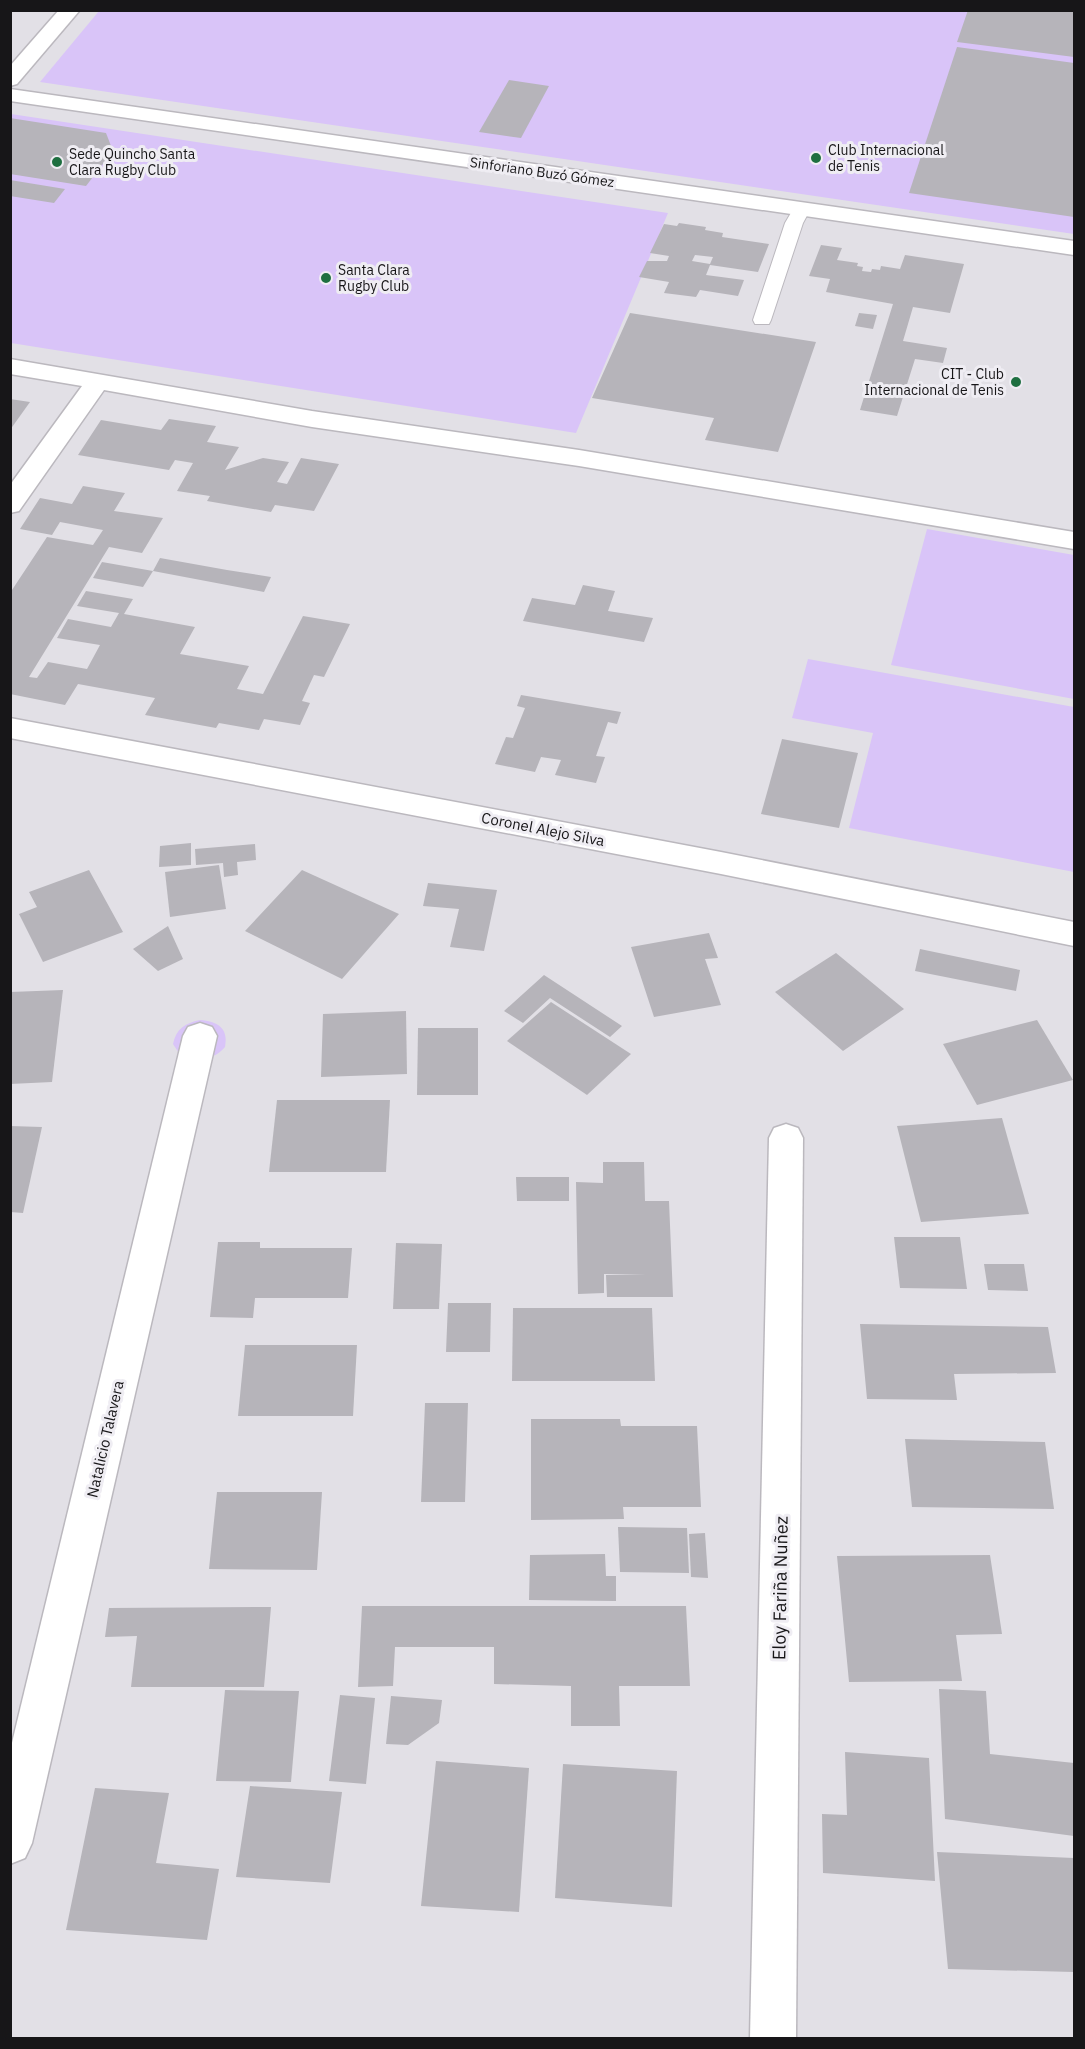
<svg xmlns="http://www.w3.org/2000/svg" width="1085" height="2049" font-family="'IBM Plex Sans',sans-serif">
<rect width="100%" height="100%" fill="#e2e0e6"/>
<g fill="#d9c4f8">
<path d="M99,11H1074V234L40,82Z"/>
<path d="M11,114L668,213L576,433L11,343Z"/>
<path d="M927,529L1074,555V699L891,665Z"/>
<path d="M808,659L1074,707V872L849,828L873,733L792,718Z"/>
<path d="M200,1020C217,1021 229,1028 225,1047C212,1062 199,1059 181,1056L173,1044C176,1029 185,1023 200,1020Z"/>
</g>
<g fill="#b6b4ba" fill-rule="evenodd">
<path d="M968,10H1074V57L957,42Z"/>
<path d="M957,47L1074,63V217L909,193Z"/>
<path d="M509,80L549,86L521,138L479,132Z"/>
<path d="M10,118L106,133L113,151L86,186L10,174Z"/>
<path d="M10,180L65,189L54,203L10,196Z"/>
<path d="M679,223L706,227L705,230L723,233L722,237L769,244L758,272L710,265L706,275L744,280L738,296L700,290L696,297L664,293L669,282L639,277L647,261H667L669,256L650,253L664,224L677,226ZM695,255L713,257L710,264L692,261Z"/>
<path d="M821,245L842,248L837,260L858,263L857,266L863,267L862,271L871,272L872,269L880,270L881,266L900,269L905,255L964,264L950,313L913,307L903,341L947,348L943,363L915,359L897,416L860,410L893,304L826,292L830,279L809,276Z"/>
<path d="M630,313L816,342L778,452L705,440L714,418L592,398Z"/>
<path d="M859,313L877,315L873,329L855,326Z"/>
<path d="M10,399L30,402L10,430Z"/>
<path d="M169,419L216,426L207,442L239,447L225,470L263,458L289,462L277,482L287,484L301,458L339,464L314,511L275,505L271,512L207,501L210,496L177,491L193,463L175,460L169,470L78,455L101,420L161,430Z"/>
<path d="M83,486L125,493L114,511L163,518L142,553L109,547L29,677L37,678L48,662L87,669L100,645L57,638L68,619L111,627L119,613L77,606L86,591L133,599L124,614L195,627L180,654L249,666L237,689L263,694L303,616L350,624L324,677L314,675L302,701L310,703L300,725L264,719L259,730L219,723L216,728L145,715L155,698L78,684L65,705L10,694V593L47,537L93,545L103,530L60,522L52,535L20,529L40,498L72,504Z"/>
<path d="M160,558L227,570L271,577L264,592L153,571Z"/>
<path d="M102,562L153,571L143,587L93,578Z"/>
<path d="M583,585L615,591L608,611L653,618L644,642L523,621L532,598L575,605Z"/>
<path d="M521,695L621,712L617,724L608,722L596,756L605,757L596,783L555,775L561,760L541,757L535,772L495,764L506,737L513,738L525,708L517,706Z"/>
<path d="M782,739L858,753L839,828L761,814Z"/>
<path d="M191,843V865L159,867L160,846Z"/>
<path d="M255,844L256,860L237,862L238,875L224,877L223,863L196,865L195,849Z"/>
<path d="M219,865L226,909L170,917L165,872Z"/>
<path d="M89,870L123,932L43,962L19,914L37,907L29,892Z"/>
<path d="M302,870L399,914L342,979L245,931Z"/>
<path d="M428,883L497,890L484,951L450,947L459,909L423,906Z"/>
<path d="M168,926L183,959L158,971L133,949Z"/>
<path d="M709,933L718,958L705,959L721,1005L654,1017L631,947Z"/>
<path d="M920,949L1020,970L1016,991L915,971Z"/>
<path d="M836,953L904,1009L843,1051L775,992Z"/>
<path d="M544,975L622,1026L610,1037L550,998L523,1023L504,1011Z"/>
<path d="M63,990L52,1082L10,1084V992Z"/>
<path d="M551,1002L631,1054L587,1095L507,1041Z"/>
<path d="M406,1011L407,1074L321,1077L323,1014Z"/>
<path d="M1037,1020L1073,1080L977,1105L943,1044Z"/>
<path d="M418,1028H478V1095H417Z"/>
<path d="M277,1100H390L386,1172H269Z"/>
<path d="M1002,1118L1029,1214L921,1222L897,1126Z"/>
<path d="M10,1126L42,1127L23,1213L10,1212Z"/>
<path d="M603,1162H644L645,1201H669L673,1297H607L606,1275L646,1274H604V1293L578,1294L576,1182L603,1183Z"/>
<path d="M516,1177H569V1201H517Z"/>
<path d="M894,1237H960L967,1289L900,1288Z"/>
<path d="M218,1242H260V1248H352L348,1298H255L253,1318L210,1317Z"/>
<path d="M396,1243L442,1244L439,1309H393Z"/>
<path d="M984,1264H1024L1028,1291L988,1290Z"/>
<path d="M448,1303H491L490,1352H446Z"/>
<path d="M513,1308H652L655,1381H512Z"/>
<path d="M860,1324L1048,1327L1056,1373L954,1374L957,1400L867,1399Z"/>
<path d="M245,1345H357L353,1416H238Z"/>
<path d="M425,1403H468L465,1502H421Z"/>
<path d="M531,1419H620L621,1426H697L701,1507H623L624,1519L531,1520Z"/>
<path d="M905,1439L1045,1442L1054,1509L912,1507Z"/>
<path d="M217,1492H322L317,1570L209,1569Z"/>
<path d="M618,1527L687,1528L689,1573L620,1572Z"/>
<path d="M705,1533L708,1578L691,1577L689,1534Z"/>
<path d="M605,1554L606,1576H616V1601L529,1600L530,1555Z"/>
<path d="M990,1555L1002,1634L956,1635L962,1681L849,1682L837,1556Z"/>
<path d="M362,1606H686L690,1686H619L620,1726H571V1686L494,1684V1647H395L393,1686L358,1687Z"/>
<path d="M271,1607L264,1687H131L137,1636L105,1637L109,1608Z"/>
<path d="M939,1689L986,1691L990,1754L1074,1763V1836L945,1819Z"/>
<path d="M225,1690L299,1691L291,1782L216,1781Z"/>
<path d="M340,1695L375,1698L366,1784L329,1781Z"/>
<path d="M391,1696L442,1700L439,1723L408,1745L386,1744Z"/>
<path d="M845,1752L929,1758L935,1881L823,1873L822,1814L847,1815Z"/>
<path d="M436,1761L529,1768L519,1912L421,1906Z"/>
<path d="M563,1764L677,1771L672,1907L555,1898Z"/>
<path d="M250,1786L342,1792L330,1883L236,1877Z"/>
<path d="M95,1788L169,1793L156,1863L219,1869L207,1940L66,1930Z"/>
<path d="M937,1852L1074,1858V1972L948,1969Z"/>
</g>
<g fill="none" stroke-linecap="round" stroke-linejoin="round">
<g stroke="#bbb8be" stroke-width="2">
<path id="service" d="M801,205L807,206L810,210L803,223L771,320L769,324H755L753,320L785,223L795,206Z"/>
</g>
<g stroke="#bbb8be" stroke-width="3">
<g id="minor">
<path d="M59,10H80L17,84L10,86V66Z"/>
<path d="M10,359L312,411L579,450L1074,532V549L579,466L312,427L104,390L19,511L10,513V485L82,386L10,374Z"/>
<path d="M200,1023L212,1027L217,1036L32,1843L25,1858L10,1864V1751L183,1036L188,1027Z"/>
<path d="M786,1124L798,1128L803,1138L796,2038H750L769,1138L774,1128Z"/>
</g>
</g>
<g stroke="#bbb8be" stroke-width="3">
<path id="tertiary" d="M10,89L1074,241V255L10,101Z"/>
</g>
<g stroke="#bbb8be" stroke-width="3">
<path id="secondary" d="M10,718L721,852L1074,922V946L721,874L10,738Z"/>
</g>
<use href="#service" fill="#fff" fill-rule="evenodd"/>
<use href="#minor" fill="#fff" fill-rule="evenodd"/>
<use href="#tertiary" fill="#fff" fill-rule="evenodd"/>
<use href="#secondary" fill="#fff" fill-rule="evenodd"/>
</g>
<g fill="#1e6f40" stroke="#efedf3" stroke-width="2">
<circle cx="816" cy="158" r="6"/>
<circle cx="57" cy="162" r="6"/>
<circle cx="326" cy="278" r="6"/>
<circle cx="1016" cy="382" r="6"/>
</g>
<g text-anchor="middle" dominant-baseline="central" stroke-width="6" stroke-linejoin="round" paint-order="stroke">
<g font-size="14" fill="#171618" stroke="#efedf3" text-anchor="start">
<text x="828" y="150">Club Internacional<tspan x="828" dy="16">de Tenis</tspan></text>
<text x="69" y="154">Sede Quincho Santa<tspan x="69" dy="16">Clara Rugby Club</tspan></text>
<text x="338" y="270">Santa Clara<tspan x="338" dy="16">Rugby Club</tspan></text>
<text x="1004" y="374" text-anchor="end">CIT - Club<tspan x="1004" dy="16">Internacional de Tenis</tspan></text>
</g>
<g font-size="14" fill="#171618" stroke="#efedf3">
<text transform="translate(542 172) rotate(8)">Sinforiano Buzó Gómez</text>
</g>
<g font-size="15" fill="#171618" stroke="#efedf3">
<text transform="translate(543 829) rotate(11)">Coronel Alejo Silva</text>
<text transform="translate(105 1439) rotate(-77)">Natalicio Talavera</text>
</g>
<g font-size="18" fill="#171618" stroke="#efedf3">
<text transform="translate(780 1588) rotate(-89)">Eloy Fariña Nuñez</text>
</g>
</g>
<rect width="1085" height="2049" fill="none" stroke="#171618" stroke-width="24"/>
</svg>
